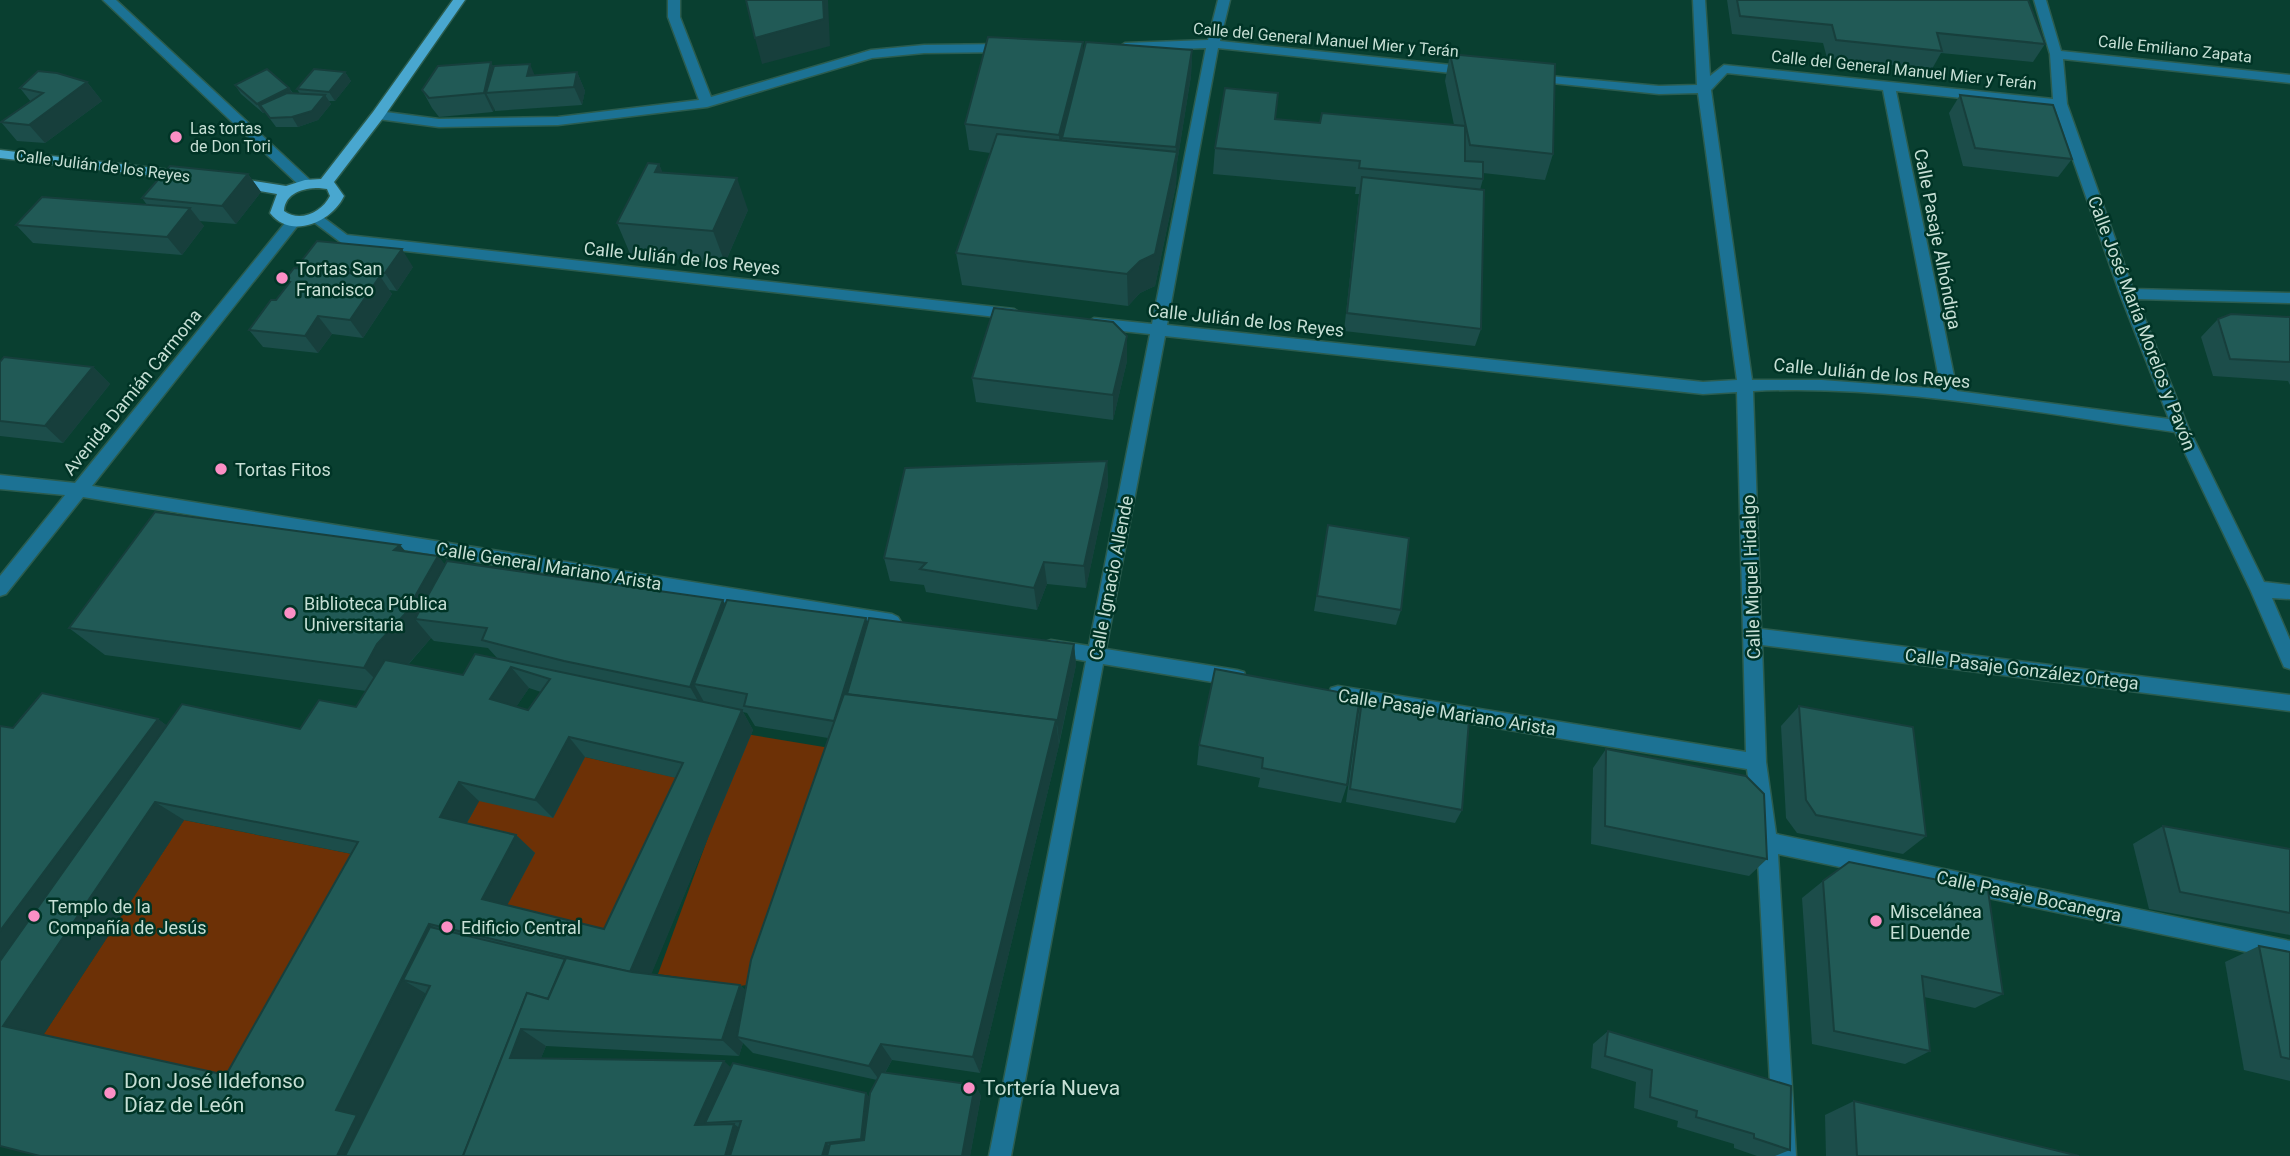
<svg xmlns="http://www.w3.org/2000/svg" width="2290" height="1156" font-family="Roboto,sans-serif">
<rect width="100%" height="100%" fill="#093f30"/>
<g fill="#6d3106">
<path d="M746,734L842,750L763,983L739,986L658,974Z"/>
<path d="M585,757L696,782L621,945L502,915L460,835L479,801Z"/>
<path d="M184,820L382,860L256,1087L40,1040Z"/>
</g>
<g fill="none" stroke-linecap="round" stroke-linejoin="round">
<g stroke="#2b5c4e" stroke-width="3">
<g id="minor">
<path d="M103,0H116L311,181V187H301Z"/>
<path d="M668,0H680V17L711,97L871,50L924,45L1009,44L1015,48L1009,52L924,53L872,58L707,107L558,125L439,127L378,119L371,115L378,111L439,119L558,117L699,100L668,17Z"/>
<path d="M1218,0H1230L1220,41L1470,67L1476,71L1470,75L1218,48L1167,325L1703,382L1737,380L1698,93L1659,94L1532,81L1527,80V74L1659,86L1697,85L1693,0H1705L1710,76L1724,65L2053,99L2050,54L2034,0H2046L2061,51L2290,75V83L2063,59L2067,104L2133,289L2290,293V303L2137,299L2188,427L2264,582L2290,585V599L2272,598L2290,640V669L2284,667L2250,589L2175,432C2036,413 1894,384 1753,391L1761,629L2290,695V711L1762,645L1766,762L1776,834L2290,941V961L1778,854L1796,1156H1774L1757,842L1747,769L1338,702L1331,700L1329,694L1331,688L1338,686L1746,752L1737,392L1703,394L1165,336L1106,649L1237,670L1244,672L1246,678L1244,684L1237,686L1103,664L1011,1156H989L1086,661L1045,654L1042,648L1045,642L1051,640L1089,646L1150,334L1094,328L1086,323L1094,318L1152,324L1206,48L1125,51L1119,47L1125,43L1208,40ZM1727,73L1883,90L1941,389L1822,380H1752L1711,90ZM1896,91L2055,108L2120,294L2169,419L1957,391Z"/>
<path d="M316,212L347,235L1014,309L1022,314L1014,319L343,244L311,220V214Z"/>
<path d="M294,216L301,221L299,224L92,486L892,614L898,617L901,622L898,627L892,630L83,497L6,594L0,596V576L65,495L0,489V475L75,483L289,218Z"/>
</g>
</g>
<g stroke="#2b5c4e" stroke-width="3">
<g id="major">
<path d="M453,0H465L383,118L334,182L344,196C332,222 291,240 270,213L277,194L231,186L229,183L236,178L286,186L305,180L321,179L373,112ZM319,188L327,189L330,196C322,212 300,223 284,211C285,193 303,188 319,188Z"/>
<path d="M0,150L188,172L195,176L188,180L0,158Z"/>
</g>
</g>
<use href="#minor" fill="#1c7294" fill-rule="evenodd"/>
<use href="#major" fill="#49a7cf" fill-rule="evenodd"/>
</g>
<g fill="#1c4d4a" fill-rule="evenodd">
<path d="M1727,0H2028L2045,44L2033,62L1941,53L1932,69L1827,58L1823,43L1732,34Z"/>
<path d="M1192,50L1191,76L1177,163L1176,185L1155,286L1140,293L1128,306L962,285L956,253L990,153L969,150L965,124L1083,51Z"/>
<path d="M1450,54L1553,154L1545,180L1483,173V179L1480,190L1481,329L1475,346L1344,331L1359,194H1355L1356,187L1213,174L1215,148L1275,119L1320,123L1454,125L1445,81Z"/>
<path d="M491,62L494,69L535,75L577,72L585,91L582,105L495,111L494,108L493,112L439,117L432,108L422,90Z"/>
<path d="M345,72L351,81L335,101H329L331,104L318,120L298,127H276L265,112L263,113L241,94L235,85L289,88L293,93L300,94L297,89Z"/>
<path d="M87,82L102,101L45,143L17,141L1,122L31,102L20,88Z"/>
<path d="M1960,95L2072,159L2058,177L1963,166L1949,113Z"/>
<path d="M659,164L662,172L748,210L725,263L631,256L617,223Z"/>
<path d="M248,174L261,192L236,224L199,221L204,226L182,255L33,243L16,225L147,205L142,198Z"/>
<path d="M299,264L413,267L397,291L389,290L392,294L363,338L332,334L318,353L263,347L249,330L276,300L287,285L284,281L302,268Z"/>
<path d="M2290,317V385L2288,381L2213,376L2201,337L2218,319Z"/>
<path d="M1127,361L1113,420L976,402L972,378Z"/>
<path d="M0,362L93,367L110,384L63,443L0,436Z"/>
<path d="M1107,461L1108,485L1086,588L1047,584L1037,610L926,592L924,585L890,581L884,558Z"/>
<path d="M1328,525L1401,610L1396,625L1314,611Z"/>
<path d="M400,545L405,551L438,556L445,565L725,605L868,622L1074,644L1076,665L1059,745L980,1073L892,1060L885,1073L975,1085L981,1096L970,1156H39L13,728L158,719L167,726L300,729L356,707L366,691L105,655L69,628ZM431,638L434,641L488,648L498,659L463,675L408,665ZM529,688L541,692L528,710L516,707ZM743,712L747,713L755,726L828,738L746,991L740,985L651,974L753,730ZM585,757L676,778L604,929L507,905L535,853L516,835L467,823L479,801L553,818ZM184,820L352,854L226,1075L43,1035ZM425,993L426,994L364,1118ZM743,1043L753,1053L877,1080L870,1098L866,1093L731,1068L541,1058L546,1046L739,1056Z"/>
<path d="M1360,696L1347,785L1341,803L1258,787L1260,778L1197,765L1199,745Z"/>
<path d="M1362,700L1462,810L1455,823L1346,802L1358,714Z"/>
<path d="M1799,706L1926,836L1903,854L1797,833L1786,818L1781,726Z"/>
<path d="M1606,749L1767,859L1749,876L1591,844L1593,768Z"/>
<path d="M2163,826L2290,849V935L2149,909L2133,844Z"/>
<path d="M1823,881L2003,994L1975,1008L1924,997L1930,1051L1905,1064L1812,1044L1802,898Z"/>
<path d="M2259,946L2290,952V1081L2244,1070L2225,962Z"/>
<path d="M1608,1031L1790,1150L1775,1156H1757L1734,1148V1144L1677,1127L1678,1121L1634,1108L1636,1082L1591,1068L1593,1044Z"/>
<path d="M1854,1101L2079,1156H1826L1825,1115Z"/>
</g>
<g fill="#173f3c">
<path d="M823,0H828L830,46L762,64L755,38Z"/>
<path d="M1083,42L1084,69L1062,138L1063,154L1061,161L1059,135Z"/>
<path d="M1192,50L1191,76L1177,163L1176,185L1155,286L1140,293L1128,306L1127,274L1175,160L1176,147Z"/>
<path d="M491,62L499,80L486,93L494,108L493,112L484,93Z"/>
<path d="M530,64L538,83L527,76Z"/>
<path d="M345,72L351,81L335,101L329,92Z"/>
<path d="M577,72L585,91L582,105L574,87Z"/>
<path d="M87,82L102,101L45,143L29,125Z"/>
<path d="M289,88L295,98L260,105L265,112L263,113L257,104Z"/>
<path d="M325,95L331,104L318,120L298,127L292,117Z"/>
<path d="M659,164L672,197L655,172Z"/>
<path d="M248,174L261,192L236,224L222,206Z"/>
<path d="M737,178L748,210L725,263L713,231Z"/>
<path d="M190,208L204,226L182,255L167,237Z"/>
<path d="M402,249L413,267L397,291L385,273Z"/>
<path d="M380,276L392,294L363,338L350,320Z"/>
<path d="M318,316L332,334L318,353L305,336Z"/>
<path d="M1127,336V361L1113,420V395Z"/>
<path d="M93,367L110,384L63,443L45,426Z"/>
<path d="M1107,461L1108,485L1086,588L1084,566Z"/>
<path d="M400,545L424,574L394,550Z"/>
<path d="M438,556L461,584L415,619L431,638L403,670L391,695L364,668L377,644Z"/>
<path d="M1044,562L1047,584L1037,610L1034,588Z"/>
<path d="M723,600L734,622L694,684L704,702L702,708L690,687Z"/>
<path d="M866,618L874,640L835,721Z"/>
<path d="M1074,644L1076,665L1059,743L1057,723Z"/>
<path d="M511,667L529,688L508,719L490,699Z"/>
<path d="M742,710L753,730L646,987L630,972Z"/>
<path d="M158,719L192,744L0,1012V931Z"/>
<path d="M1056,720L1059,745L980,1073L973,1057Z"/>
<path d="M569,737L585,757L553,818L535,800Z"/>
<path d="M459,782L479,801L460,835L440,817Z"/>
<path d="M155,802L184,820L40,1040L3,1026Z"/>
<path d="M516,835L535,853L502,915L482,899Z"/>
<path d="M429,924L451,939L403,980L425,993L364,1118L369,1156H337L336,1110Z"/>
<path d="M740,985L756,1003L737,1037L743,1043L739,1056L722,1040Z"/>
<path d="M530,994L521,1029L546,1046L535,1073L465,1156Z"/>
<path d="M881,1044L892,1060L880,1081L869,1066Z"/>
<path d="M724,1061L741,1077L705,1123L717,1131L695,1125Z"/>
<path d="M975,1085L981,1096L970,1156H962Z"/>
<path d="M866,1093L875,1104L870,1149L861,1139Z"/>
<path d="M734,1124L752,1137L746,1156H725Z"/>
<path d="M826,1143L837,1152L836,1156H822Z"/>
</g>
<g fill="#215a56" stroke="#173f3c" stroke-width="2" fill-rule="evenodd">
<path d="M746,0H823L824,19L755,38Z"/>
<path d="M1737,0H2028L2045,44L1937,33L1942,51L1836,40L1832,25L1740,16Z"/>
<path d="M988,37L1083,42L1059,135L965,124Z"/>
<path d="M1086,42L1192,50L1176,147L1062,138Z"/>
<path d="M1450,54L1555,64L1553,154L1470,145Z"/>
<path d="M491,62L484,93L429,98L422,90L438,66Z"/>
<path d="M530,64L527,76L577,72L574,87L486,93L494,66Z"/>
<path d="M267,69L289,88L257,104L235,85Z"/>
<path d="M314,69L345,72L329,92L297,89Z"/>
<path d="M38,71L57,73L87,82L29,125L1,122L43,93L20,88Z"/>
<path d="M1225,88L1278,93L1275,119L1320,123L1322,113L1465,126V161L1483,162V179L1359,168L1360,161L1215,148Z"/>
<path d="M287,93L325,95L312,111L292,117L270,118L260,105Z"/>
<path d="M1960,95L2053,105L2072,159L1975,148Z"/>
<path d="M997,134L1177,152L1155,254L1140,261L1127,274L956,253Z"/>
<path d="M648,163L659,164L655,172L737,178L713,231L617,223Z"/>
<path d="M170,166L248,174L222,206L142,198Z"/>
<path d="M1362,177L1484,190L1481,329L1347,313Z"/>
<path d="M42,197L190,208L167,237L16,225Z"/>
<path d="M317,241L402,249L385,273L299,264Z"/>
<path d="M294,268L380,276L350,320L318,316L305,336L249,330L271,300H276L290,282L284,281Z"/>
<path d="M994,308L1113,322L1127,336L1113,395L972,378Z"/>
<path d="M2231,314L2290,317V362L2230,359L2218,319Z"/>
<path d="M4,357L93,367L45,426L0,421V362Z"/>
<path d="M1107,461L1084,566L1044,562L1034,588L920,569L926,563L884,558L905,468Z"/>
<path d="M155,512L400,545L394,550L438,556L405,614L377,644L364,668L69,628Z"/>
<path d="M1328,525L1409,538L1401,610L1317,596Z"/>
<path d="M447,561L723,600L690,687L564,661L482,640L487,628L415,619Z"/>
<path d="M727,600L866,618L834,721L744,706L747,694L694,684Z"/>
<path d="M869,618L1074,644L1057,723L1056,720L847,694Z"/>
<path d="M475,654L742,710L630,972L429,924L336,1110L357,1115L337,1156H40L0,1146V961L182,704L300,729L319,700L356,707L385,660L463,675ZM511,667L550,679L528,710L490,699ZM569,737L683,763L604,929L482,899L516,835L440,817L459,782L535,800ZM155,802L358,842L226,1075L3,1026Z"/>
<path d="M1215,669L1360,696L1347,785L1262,768L1263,758L1199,745Z"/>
<path d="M42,693L158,719L0,931V726L13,728Z"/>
<path d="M844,694L1056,720L973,1057L881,1044L869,1066L737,1037L751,960Z"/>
<path d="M1362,700L1469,720L1462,810L1350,789Z"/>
<path d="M1799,706L1913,727L1926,836L1816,815L1806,800Z"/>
<path d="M1606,749L1746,776L1764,794L1767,859L1605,826Z"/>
<path d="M2163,826L2290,849V913L2180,892Z"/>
<path d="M1849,862L1988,890L2003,994L1922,976L1930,1051L1834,1031L1823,881Z"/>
<path d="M430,927L565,959L548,999L527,993L463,1156H345L430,986L403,980Z"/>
<path d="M2259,946L2290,952V1059L2281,1057Z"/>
<path d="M566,958L632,972L740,985L722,1040L521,1029L510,1058L724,1061L695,1125L734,1124L725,1156H463L527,993L548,999Z"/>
<path d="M1608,1031L1791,1086L1790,1150L1754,1138V1134L1696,1117L1697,1111L1650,1097L1652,1070L1605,1056Z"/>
<path d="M733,1063L866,1093L861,1139L826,1143L822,1156H730L741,1121L705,1123Z"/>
<path d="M881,1072L975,1085L962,1156H827L830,1144L864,1140L870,1093Z"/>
<path d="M1854,1101L2079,1156H1857Z"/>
</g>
<g fill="#fb8fc5" stroke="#003426" stroke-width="2.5">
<circle cx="176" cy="137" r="7"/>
<circle cx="282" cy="278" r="7"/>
<circle cx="221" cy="469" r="7"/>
<circle cx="290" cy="613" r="7"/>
<circle cx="34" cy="916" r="7"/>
<circle cx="1876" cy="921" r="7"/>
<circle cx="447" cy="927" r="7"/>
<circle cx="969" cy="1088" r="7"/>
<circle cx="110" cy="1093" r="7"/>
</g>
<g text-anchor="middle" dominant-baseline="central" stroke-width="5" stroke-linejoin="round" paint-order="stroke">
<g font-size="16" fill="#c6dfd5" stroke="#003426">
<text transform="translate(1326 40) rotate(5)">Calle del General Manuel Mier y Terán</text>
<text transform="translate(2175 49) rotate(6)">Calle Emiliano Zapata</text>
<text transform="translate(1904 70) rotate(6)">Calle del General Manuel Mier y Terán</text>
<text transform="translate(103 166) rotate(7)">Calle Julián de los Reyes</text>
</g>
<g font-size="16" fill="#c6dfd5" stroke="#003426" text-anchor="start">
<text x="190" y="128">Las tortas<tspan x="190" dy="18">de Don Tori</tspan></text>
</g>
<g font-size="18" fill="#c6dfd5" stroke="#003426">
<text transform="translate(1938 239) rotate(79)">Calle Pasaje Alhóndiga</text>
<text transform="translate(682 258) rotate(6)">Calle Julián de los Reyes</text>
<text transform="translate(1246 320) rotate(6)">Calle Julián de los Reyes</text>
<text transform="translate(2142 323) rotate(69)">Calle José María Morelos y Pavón</text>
<text transform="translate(1872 373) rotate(5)">Calle Julián de los Reyes</text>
<text transform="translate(132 392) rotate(-51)">Avenida Damián Carmona</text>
<text transform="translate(549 566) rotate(9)">Calle General Mariano Arista</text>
<text transform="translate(1751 577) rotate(-92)">Calle Miguel Hidalgo</text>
<text transform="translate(1111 578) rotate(-79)">Calle Ignacio Allende</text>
<text transform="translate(2022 669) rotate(7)">Calle Pasaje González Ortega</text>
<text transform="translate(1447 712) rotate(9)">Calle Pasaje Mariano Arista</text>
<text transform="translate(2029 896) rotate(12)">Calle Pasaje Bocanegra</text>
</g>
<g font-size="18" fill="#c6dfd5" stroke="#003426" text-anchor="start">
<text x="296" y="268">Tortas San<tspan x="296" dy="21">Francisco</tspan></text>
<text x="235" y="469">Tortas Fitos</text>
<text x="304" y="603">Biblioteca Pública<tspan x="304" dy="21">Universitaria</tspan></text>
<text x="48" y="906">Templo de la<tspan x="48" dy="21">Compañía de Jesús</tspan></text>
<text x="1890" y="911">Miscelánea<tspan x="1890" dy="21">El Duende</tspan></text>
<text x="461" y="927">Edificio Central</text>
</g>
<g font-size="21" fill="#c6dfd5" stroke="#003426" text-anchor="start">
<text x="124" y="1081">Don José Ildefonso<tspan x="124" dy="24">Díaz de León</tspan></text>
<text x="983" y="1088">Tortería Nueva</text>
</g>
</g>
</svg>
